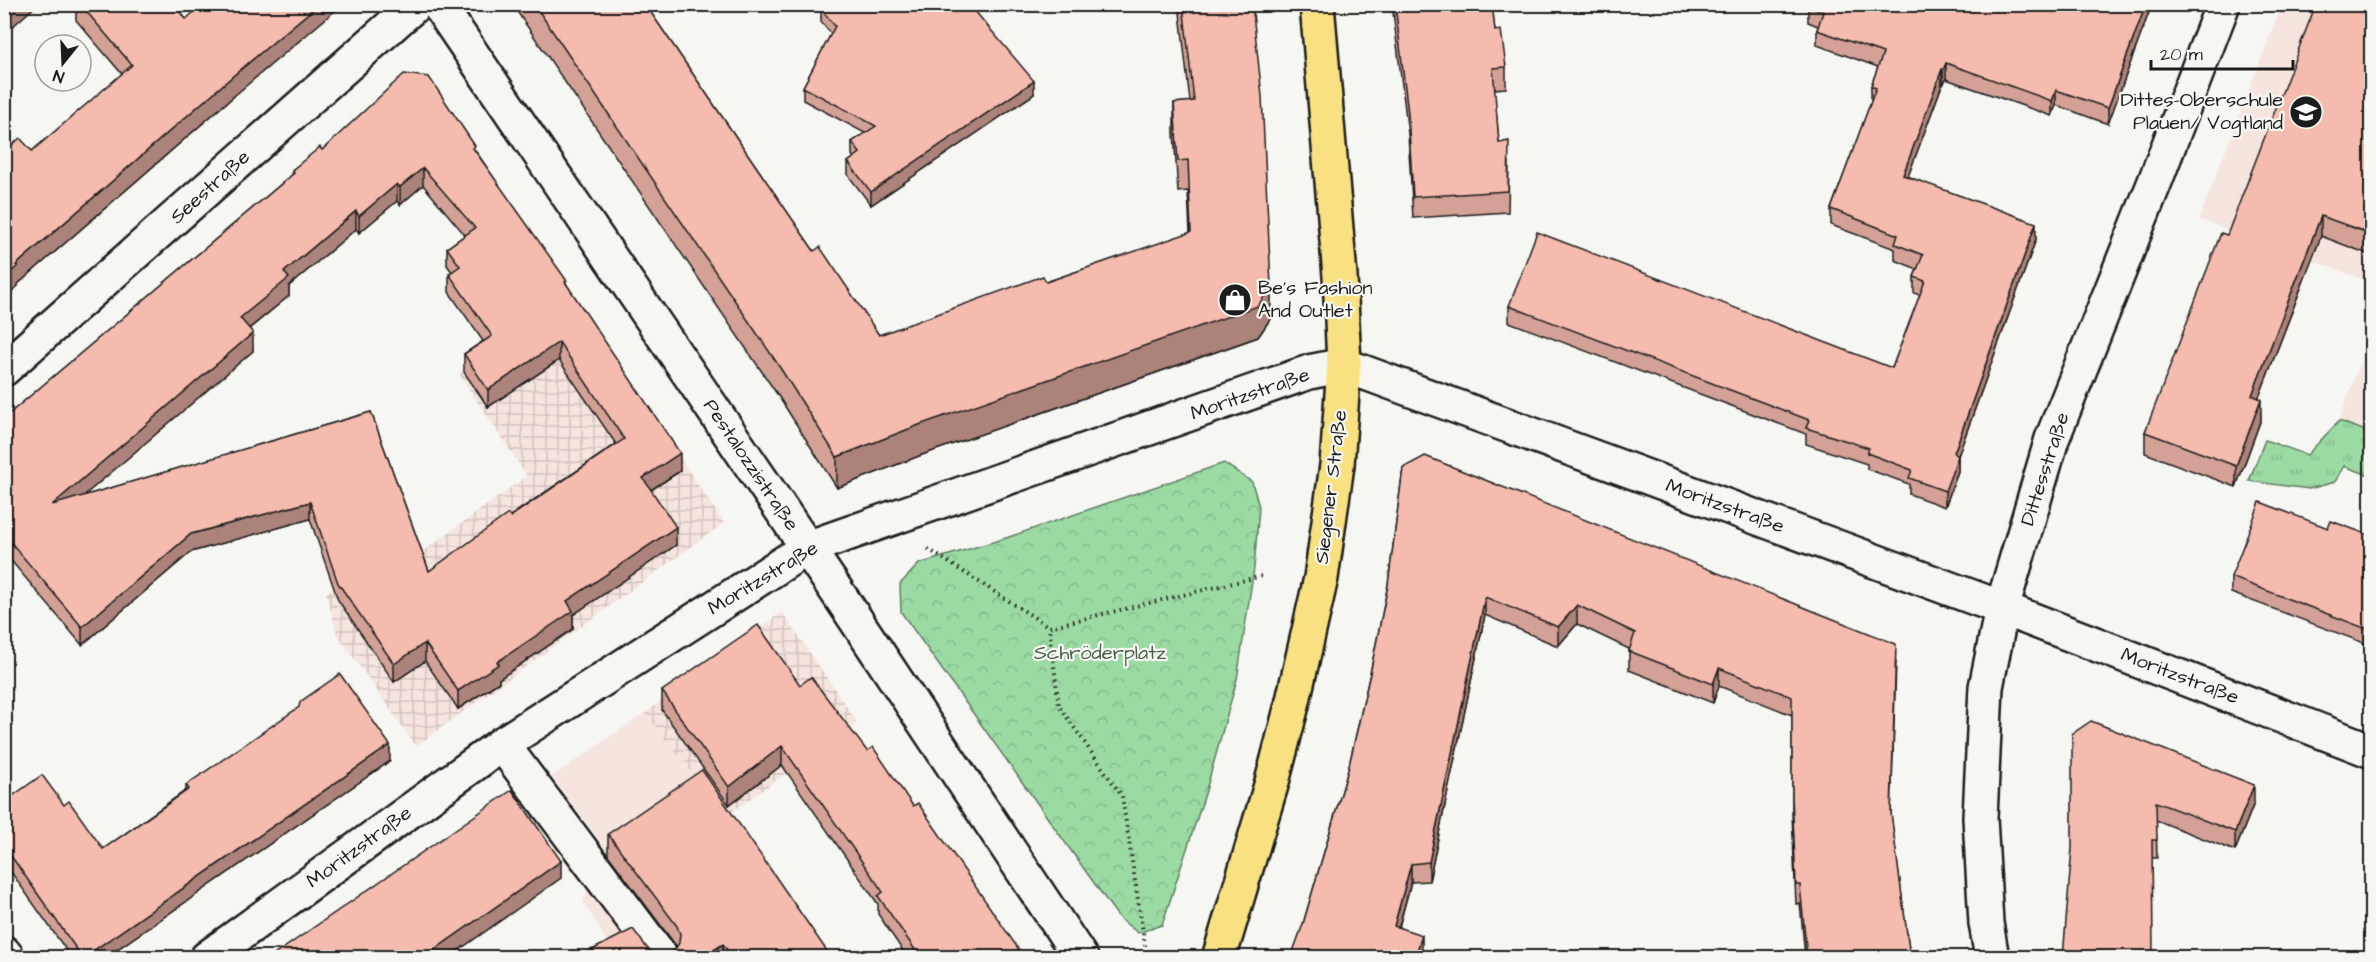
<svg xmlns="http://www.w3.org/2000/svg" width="2376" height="962" font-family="'Architects Daughter',sans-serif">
<defs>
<pattern id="industrial-grid" width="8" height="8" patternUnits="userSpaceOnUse" patternTransform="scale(1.5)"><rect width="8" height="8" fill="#f6e4de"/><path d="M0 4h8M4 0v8" fill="none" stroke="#d2c3be"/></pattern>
<pattern id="grass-tufts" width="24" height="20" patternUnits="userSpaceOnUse" patternTransform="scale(1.5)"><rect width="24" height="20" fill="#9bdaa3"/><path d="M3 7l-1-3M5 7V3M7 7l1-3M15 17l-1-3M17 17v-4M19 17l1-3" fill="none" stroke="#85ba8c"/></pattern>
<pattern id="park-crowns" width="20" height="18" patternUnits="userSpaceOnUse" patternTransform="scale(1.5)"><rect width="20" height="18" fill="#9bdaa3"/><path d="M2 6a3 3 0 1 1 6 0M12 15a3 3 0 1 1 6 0" fill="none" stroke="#85ba8c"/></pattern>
</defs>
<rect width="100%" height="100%" fill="#f6f6f2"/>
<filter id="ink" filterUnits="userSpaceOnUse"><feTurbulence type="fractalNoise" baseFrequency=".0167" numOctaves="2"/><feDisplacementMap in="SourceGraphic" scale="12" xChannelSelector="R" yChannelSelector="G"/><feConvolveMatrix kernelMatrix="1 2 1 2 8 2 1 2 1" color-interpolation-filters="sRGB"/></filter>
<g filter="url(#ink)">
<g fill="#f6e4de">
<path d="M2282,5H2371V282L2199,219Z"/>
<path d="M2371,333V433L2339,421Z"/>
<path d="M645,713L726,816L823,957H616L583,901L606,849L552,777Z"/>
</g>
<g fill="url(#industrial-grid)">
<path d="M571,298L724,523L416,746L337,634L326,593L367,566L385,579L527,476L459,374Z"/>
<path d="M782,612L857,722L726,816L645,713Z"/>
</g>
<path fill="url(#grass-tufts)" stroke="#5c7b60" stroke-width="1.5" d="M2339,421L2371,433V476L2344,466L2335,482L2309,489L2249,481L2265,440L2307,455Z"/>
<path fill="url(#park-crowns)" stroke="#5c7b60" stroke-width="1.5" d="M1224,463L1252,482L1259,507L1254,568L1237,679L1205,794L1162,925L1138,933L1119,918L901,612L900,584L919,564L1006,538Z"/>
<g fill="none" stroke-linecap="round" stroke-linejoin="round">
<g stroke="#1c1c1c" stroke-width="38">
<g id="minor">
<path d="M438,4L844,602L1081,958"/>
<path d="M4,369L416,4"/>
<path d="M502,744L662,958"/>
<path d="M4,953L8,958"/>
<path d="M207,958L502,744L807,548L1309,372L1344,365L2002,608L2372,751"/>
<path d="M1992,958L1986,923L1980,818L1986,687L2002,608L2052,439L2154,184L2223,4"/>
</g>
</g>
<g stroke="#1c1c1c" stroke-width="38">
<path id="major" d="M1219,958L1272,782L1292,705L1321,578L1337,465L1344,365L1340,276L1317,4"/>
</g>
<g stroke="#1c1c1c" stroke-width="4" stroke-dasharray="1.5 4.5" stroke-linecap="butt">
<path d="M928,549L1049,627"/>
<path d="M1146,952L1122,796L1059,706L1049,627L1262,576"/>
</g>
<use href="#minor" stroke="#f6f6f2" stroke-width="33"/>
<use href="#major" stroke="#f9e181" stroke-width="33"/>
</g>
<g fill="#d3a196" stroke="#1c1c1c" stroke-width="1.5" fill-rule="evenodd">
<path d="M76,4H173L186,19L234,96L18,284V286L4,298V152L32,151L122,74L76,20Z"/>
<path d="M512,4H645L814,251L879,335L1046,282L1190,233L1188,191L1178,192L1174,134V103L1190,102L1179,4H1252L1271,318L1258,337L919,456L837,488L777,394Z"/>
<path d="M1392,4H1492L1495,31L1506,67V88L1494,89L1499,143L1509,162L1508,212L1413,218L1408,134Z"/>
<path d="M2051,4H2152L2108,124L2056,105L2052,116L1946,79L1943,85H1942L1908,176L2036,239L1958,456V471L1945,507L1909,494V484L1867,469V464L1806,444V434L1509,322V306L1892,368L1920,295L1914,293V277L1917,269L1895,260V249L1831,225V209L1871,102V86L1878,67L1817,45V30L1818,26L1808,22V7H2050Z"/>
<path d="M2372,4V245L2368,254L2321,236L2259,397L2261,419L2236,487L2145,453V432L2227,235Z"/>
<path d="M821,9L1034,94L871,205L848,175V162L854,158L852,155V142L865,133L803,100V87L831,34L821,22Z"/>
<path d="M322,150H475L567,285L680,471L651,490L676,545L573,615V629L499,679V682L458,709L425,661L394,682L338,600L310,519L191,552L82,645L8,557L4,560V418L292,175V170ZM423,185L465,235L447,248V265L452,272L449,274V292L483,341L464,354V372L488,407L559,360L616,444L429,571L371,412L83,496L253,351L249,329L289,296V286L356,229L359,233L397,201L400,205Z"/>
<path d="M1403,468L1896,662L1891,816L1910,957H1805L1800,903L1796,904L1792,814V715L1719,686L1713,703L1629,670V649L1577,624L1558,646L1485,615L1429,881L1411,882L1399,927L1422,953L1303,924L1348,770L1371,669L1388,585Z"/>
<path d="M2328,528L2372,536V646L2231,593V577Z"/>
<path d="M800,685L867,751L913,806L1024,957H907L878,914V904L782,765L729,805L662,710V691Z"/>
<path d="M2072,734L2254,803L2235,851L2156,820L2157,858H2152Z"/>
<path d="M390,761L106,957H71L4,862V802L64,805L103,849L186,790V785Z"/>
<path d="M608,834L831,957H578L654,953L665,955L674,951L677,947L608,855Z"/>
</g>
<g fill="#ac837a" stroke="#1c1c1c" stroke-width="1.5">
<path d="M15,4H38L4,34V13Z"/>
<path d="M319,4H343L234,96L18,284V286L4,298V278L16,265L234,75Z"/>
<path d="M2146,4H2152L2108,124V108Z"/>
<path d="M1946,63V79L1943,85V70Z"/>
<path d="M1942,69V85L1903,190V175Z"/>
<path d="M1034,81V94L871,205V192Z"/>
<path d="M2056,90V105L2052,116V101Z"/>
<path d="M423,168V185L400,205V187Z"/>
<path d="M397,184V201L359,233V216Z"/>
<path d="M356,211V229L289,286V296L240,336V318L284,272Z"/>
<path d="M2321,216V236L2252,415V395Z"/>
<path d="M2036,223V239L1958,456V471L1945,507V491L1954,453Z"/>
<path d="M2372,224V245L2368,254V233Z"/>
<path d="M1271,286V318L1258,337L919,456L837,488V457Z"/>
<path d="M253,333V351L52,523V505Z"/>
<path d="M559,342V360L488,407V390Z"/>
<path d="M2261,399V419L2236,487V466Z"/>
<path d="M680,453V471L643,495V478Z"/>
<path d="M310,502V519L191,552L82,645V627L191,534Z"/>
<path d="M676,527V545L573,615V629L499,679V682L458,709V691L497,662L567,601Z"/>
<path d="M8,539V557L4,560V542Z"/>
<path d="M1485,597V615L1429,881V862Z"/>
<path d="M1577,605V624L1558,646V627Z"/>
<path d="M425,643V661L394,682V664Z"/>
<path d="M1719,668V686L1713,703V684Z"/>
<path d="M390,745V761L106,957H84Z"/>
<path d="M782,746V765L729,805V787Z"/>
<path d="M2254,785V803L2235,851V832Z"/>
<path d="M561,861V878L449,957H424Z"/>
<path d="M1411,864V882L1394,944V926Z"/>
<path d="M1422,935V953L1421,957H1415Z"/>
<path d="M723,944V957H703Z"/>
</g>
<g fill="#f5bbae" stroke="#1c1c1c" stroke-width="1.5" fill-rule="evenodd">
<path d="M4,4H15L4,13Z"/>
<path d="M80,4H173L186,19L203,4H319L234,75L16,265L18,266L4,278V152L20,138L32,151L132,65Z"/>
<path d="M534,4H645L814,251L820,247L879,335L1043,276L1046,282L1191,232L1188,160L1178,161L1174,103L1194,101L1183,4H1252L1262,96L1271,286L1258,306L919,425L837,457L777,363Z"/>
<path d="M827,4H969L1034,81L871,192L848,162L860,153L852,142L876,126L803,87L835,26L821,9Z"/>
<path d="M1395,4H1492L1495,31L1501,30L1506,67L1493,68L1499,143L1509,141L1508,191L1413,197L1408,113Z"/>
<path d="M1809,4H2042L2050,7L2051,4H2146L2108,108L2056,90L2052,101L1946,63L1943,70L1942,69L1903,175L2036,223L1954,453L1958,456L1945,491L1909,478L1912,470L1867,453L1869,448L1806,428L1809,420L1509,306L1537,232L1892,368L1925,281L1914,277L1923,255L1895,244L1898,235L1831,209L1876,88L1871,86L1883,53L1817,30L1823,12L1808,7Z"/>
<path d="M2316,4H2372V224L2368,233L2321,216L2252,395L2261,399L2236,466L2145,432L2221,233L2227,235Z"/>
<path d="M404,74L429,77L475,146L473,148L567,281L565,282L680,453L643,478L676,527L567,601L573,611L497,662L499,664L458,691L425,643L394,664L338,583L310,502L191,534L82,627L8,539L4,542V418L294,173L292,170L320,147L322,150ZM423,168L475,228L447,248L460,266L449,274L492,336L464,354L488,390L559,342L624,439L510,517L508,514L429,571L371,412L52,505L253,333L240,318L289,278L284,272L356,211L359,216L397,184L400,187Z"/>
<path d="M1425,456L1896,644L1891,813L1910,957H1807L1800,885H1796L1792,796V697L1719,668L1713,684L1629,651L1635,633L1577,605L1558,627L1485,597L1429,862L1411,864L1394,926L1422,935L1415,957H1291L1303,924L1348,770L1371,669L1388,585L1403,468Z"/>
<path d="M2260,502L2328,528L2331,521L2372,536V631L2231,577Z"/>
<path d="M758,625L800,685L811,677L867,751L873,747L913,806L918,803L1024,957H920L878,896L883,892L782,746L729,787L662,691Z"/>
<path d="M340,674L390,745L84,957H82L4,846V802L42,775L64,805L69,801L103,849L189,789L186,785L299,707L300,702Z"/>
<path d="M2091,721L2254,785L2235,832L2156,802L2157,840H2152L2153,954L2154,957H2063L2072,848V734Z"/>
<path d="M702,770L831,957H732L723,944L703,957H578L633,929L647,948L654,953L665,955L674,951L679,943L680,934L677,926L608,834Z"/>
<path d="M512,790L561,861L424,957H271Z"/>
</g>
</g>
<defs>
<g id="school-disc" transform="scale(1.725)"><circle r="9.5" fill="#1c1c1c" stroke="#f6f6f2"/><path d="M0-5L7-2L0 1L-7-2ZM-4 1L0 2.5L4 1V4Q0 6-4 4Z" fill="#fff"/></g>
<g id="shop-disc" transform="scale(1.725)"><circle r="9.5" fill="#1c1c1c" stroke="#f6f6f2"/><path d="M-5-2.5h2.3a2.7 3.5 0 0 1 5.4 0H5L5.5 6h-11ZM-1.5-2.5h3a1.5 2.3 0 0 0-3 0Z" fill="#fff"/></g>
</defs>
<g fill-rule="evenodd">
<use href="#school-disc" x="2306" y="112"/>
<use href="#shop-disc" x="1235" y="300"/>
</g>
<g text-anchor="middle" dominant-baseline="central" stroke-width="4.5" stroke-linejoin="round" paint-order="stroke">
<g font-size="20" fill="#1c1c1c" stroke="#f6f6f2" text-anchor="end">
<text x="2283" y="100">Dittes-Oberschule<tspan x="2283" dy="23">Plauen/ Vogtland</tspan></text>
<text x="1258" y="288" text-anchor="start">Be's Fashion<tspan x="1258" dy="23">And Outlet</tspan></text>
</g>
<g font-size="20" fill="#1c1c1c" stroke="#f6f6f2">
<text transform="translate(210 187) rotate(-42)">Seestraße</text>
<text transform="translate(1250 394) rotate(-19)">Moritzstraße</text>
<text transform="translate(751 465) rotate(56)">Pestalozzistraße</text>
<text transform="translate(2045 469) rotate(-72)">Dittesstraße</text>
<text transform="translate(1331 487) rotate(-83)">Siegener Straße</text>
<text transform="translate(1725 506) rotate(20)">Moritzstraße</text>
<text transform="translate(763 578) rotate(-31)">Moritzstraße</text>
<text transform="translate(2180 676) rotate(21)">Moritzstraße</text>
<text transform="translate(359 847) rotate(-36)">Moritzstraße</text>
</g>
<g font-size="20" fill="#485e4b" stroke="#f6f6f2">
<text x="1100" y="653">Schröderplatz</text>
</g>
</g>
<rect width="2376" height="962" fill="none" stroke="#f6f6f2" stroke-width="24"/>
<rect x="12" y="12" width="2352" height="938" fill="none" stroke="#1c1c1c" stroke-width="2" filter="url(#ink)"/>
<g transform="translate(63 63) rotate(198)"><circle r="28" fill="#f6f6f2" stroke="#9f9f9c" stroke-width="1.5"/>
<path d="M0-4.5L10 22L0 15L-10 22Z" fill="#1c1c1c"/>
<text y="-9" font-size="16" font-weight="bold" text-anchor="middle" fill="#1c1c1c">N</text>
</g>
<path d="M2151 60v9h142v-9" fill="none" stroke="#1c1c1c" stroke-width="3"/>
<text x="2160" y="60" font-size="18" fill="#1c1c1c" stroke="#f6f6f2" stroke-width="4.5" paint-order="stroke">20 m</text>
</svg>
